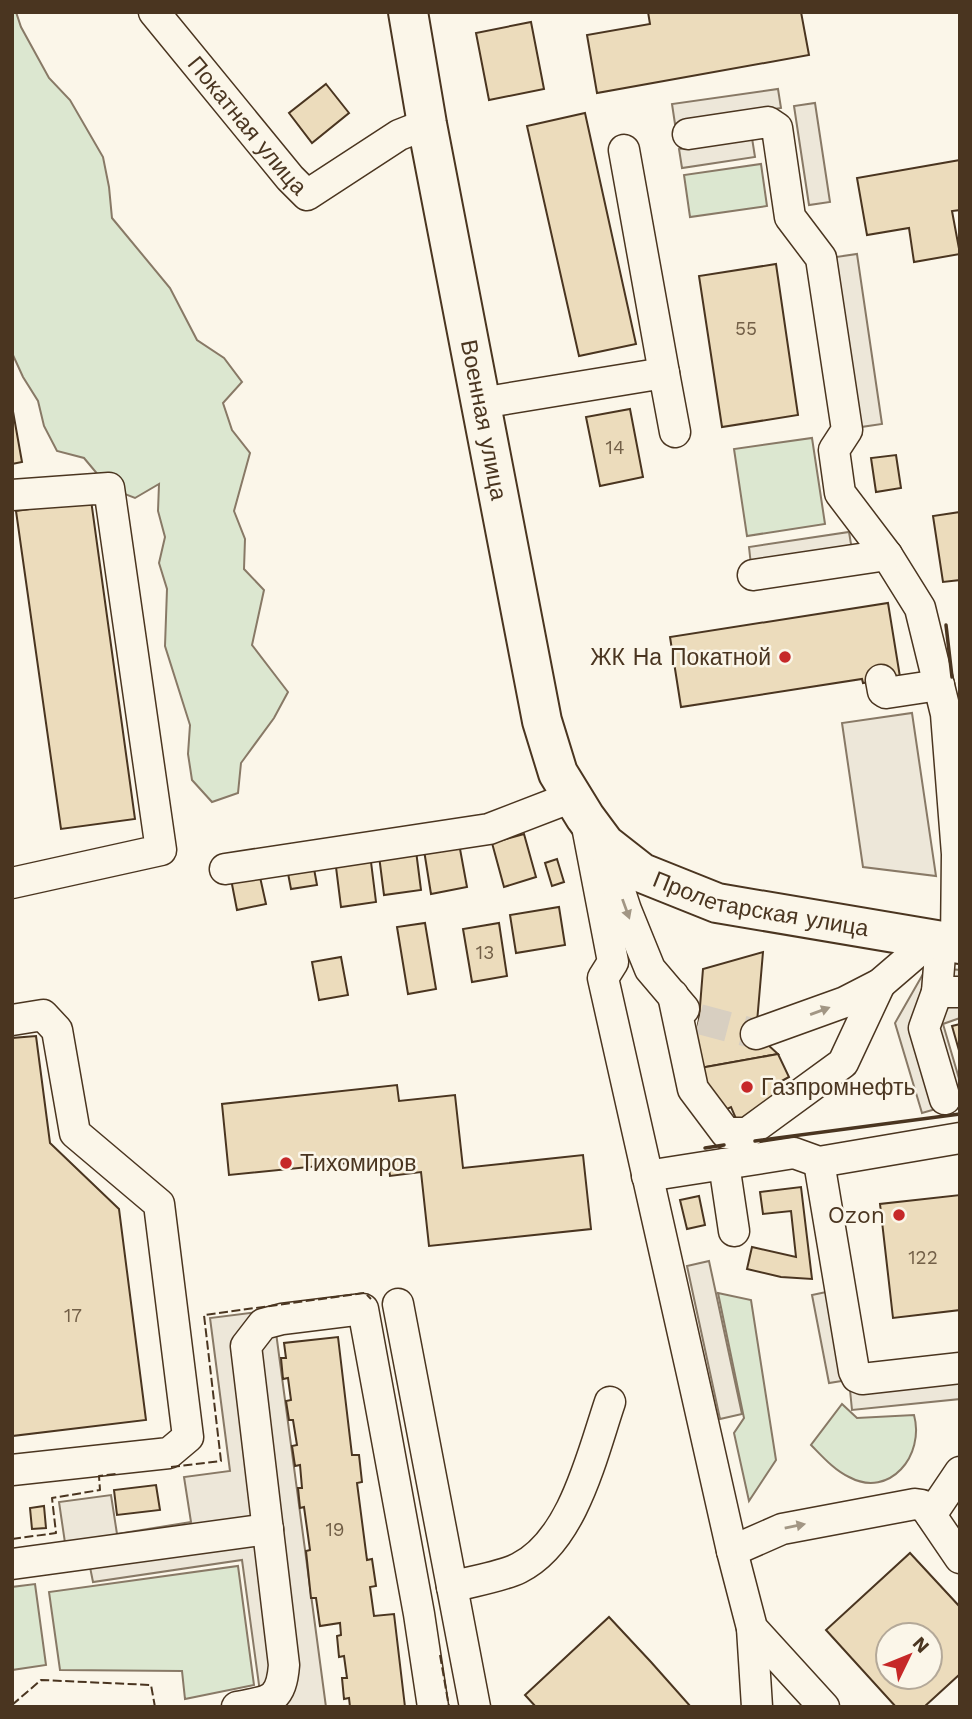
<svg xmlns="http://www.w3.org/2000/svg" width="972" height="1719" font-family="'Work Sans',sans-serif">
<rect width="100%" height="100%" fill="#fbf6e9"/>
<g fill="#dce7d0" stroke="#887966" stroke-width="2">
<path d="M12,12H16L21,27L49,78L70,100L103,157L109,187L112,218L170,288L197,340L224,358L242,382L223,403L232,430L250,453L234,511L245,539L244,569L264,590L252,645L288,692L274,718L241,763L238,793L212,802L192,780L188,754L190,725L165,646L167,589L159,563L165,537L158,511L159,484L135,498L109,488L84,458L57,451L44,426L38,401L23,377L12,353Z"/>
<path d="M761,164L767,206L690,217L684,175Z"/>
<path d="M812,438L825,524L747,536L734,449Z"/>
<path d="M718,1293L751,1300L776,1460L749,1501L734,1433L744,1418Z"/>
<path d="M842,1404L857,1418L914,1415C925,1455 890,1499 849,1477C834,1470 822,1456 811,1445Z"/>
<path d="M238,1566L254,1685L185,1699L182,1671L60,1670L49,1592Z"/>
<path d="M35,1584L46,1665L12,1670V1587Z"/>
</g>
<g fill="#ede7d9" stroke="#887966" stroke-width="2">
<path d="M778,89L781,108L675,124L672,104Z"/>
<path d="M815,103L830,202L809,205L794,106Z"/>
<path d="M752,138L755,157L682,168L679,149Z"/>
<path d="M857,254L882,424L861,427L836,257Z"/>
<path d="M849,532L852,550L751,565L749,547Z"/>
<path d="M912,713L936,876L863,867L842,723Z"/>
<path d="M927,967L960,970V1018L943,1024L960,1082V1102L922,1113L895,1023Z"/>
<path d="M709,1261L742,1414L720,1419L687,1266Z"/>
<path d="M831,1291L848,1380L829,1383L812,1295Z"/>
<path d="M273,1310L326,1707H262L242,1560L93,1582L90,1567L69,1570L59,1502L111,1495L117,1534L191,1522L184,1477L230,1471L210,1318Z"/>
<path d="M960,1378V1399L852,1410L850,1390Z"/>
</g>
<g fill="#ecdcbc" stroke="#4a3520" stroke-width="2" fill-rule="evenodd">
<path d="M648,12H801L809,55L597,93L587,35L650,24Z"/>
<path d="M531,22L544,89L489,100L476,33Z"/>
<path d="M326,84L349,113L312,143L289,113Z"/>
<path d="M585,113L636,344L579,356L527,126Z"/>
<path d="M960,160V210L952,211L960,254L914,262L909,228L867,235L857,178Z"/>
<path d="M776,264L798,415L722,427L699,276Z"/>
<path d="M12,406L22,462L12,464Z"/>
<path d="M630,409L643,477L600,486L586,417Z"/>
<path d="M896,455L901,488L876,492L871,458Z"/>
<path d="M91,500L135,819L61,829L16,511Z"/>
<path d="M960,512V580L943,582L933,516Z"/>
<path d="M888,603L900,677L863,683L862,679L681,707L670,637Z"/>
<path d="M524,834L536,877L504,887L492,843Z"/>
<path d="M458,838L467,887L431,894L423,844Z"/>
<path d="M415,843L421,890L384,895L378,848Z"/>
<path d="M370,854L376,902L341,907L335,859Z"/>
<path d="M312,858L317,885L291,889L286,863Z"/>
<path d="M557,859L564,882L552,886L545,863Z"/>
<path d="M258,868L266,904L237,910L230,874Z"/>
<path d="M559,907L565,945L516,953L510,915Z"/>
<path d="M425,923L436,989L408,994L397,927Z"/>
<path d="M499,923L507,976L472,982L463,929Z"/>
<path d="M763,952L756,1034L778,1054L689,1070L699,1019L703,969Z"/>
<path d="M341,957L348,995L319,1000L312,962Z"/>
<path d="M960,1024V1054L952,1026Z"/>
<path d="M36,1036L50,1143L119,1209L146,1420L12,1436V1038Z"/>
<path d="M778,1054L789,1077L778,1083L785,1097L737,1121L731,1107L721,1112L689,1070Z"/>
<path d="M397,1085L399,1101L455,1095L463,1168L583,1155L591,1229L429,1246L421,1172L390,1176L388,1159L229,1175L222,1104Z"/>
<path d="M801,1187L812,1279L781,1277L747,1269L752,1247L796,1257L791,1211L763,1214L760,1192Z"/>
<path d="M960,1195V1310L893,1318L880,1204Z"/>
<path d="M699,1196L705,1225L687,1229L680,1200Z"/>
<path d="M338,1337L352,1455H359L362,1482L357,1483L367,1560L372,1559L376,1586L370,1587L374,1616L394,1614L405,1707H350L349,1698L344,1699L342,1678H347L344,1656L339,1657L337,1636L341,1635L340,1623L320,1626L316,1598H311L306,1551L310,1550L304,1507L300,1508L298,1488H302L300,1465L295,1466L292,1446L297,1445L293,1420H289L286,1401L291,1400L288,1378L283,1379L281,1358H286L284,1343Z"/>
<path d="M156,1485L160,1510L117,1515L114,1490Z"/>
<path d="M44,1506L46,1528L32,1529L30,1508Z"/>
<path d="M910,1553L960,1607V1674L924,1707H896L826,1630ZM888,1635H930V1677H888Z"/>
<path d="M609,1617L651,1662L691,1707H536L525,1695Z"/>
</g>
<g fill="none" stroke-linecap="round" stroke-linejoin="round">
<path stroke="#d8cfc1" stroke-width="30" stroke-dasharray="30 15" stroke-linecap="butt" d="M699,1019L756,1034"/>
<g stroke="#4a3520" stroke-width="33">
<g id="minor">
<path id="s1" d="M154,12L290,178L307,195L399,135L427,124"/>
<path d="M688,134L768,122L777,128L790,217L821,258L847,430L834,450L840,493L887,555L920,608L946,714L957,854L956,944"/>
<path d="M624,150L664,373"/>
<path d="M481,403L664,373L675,432"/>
<path d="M12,495L109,488L161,850L12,883"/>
<path d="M753,575L887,555"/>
<path d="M881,680L883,691L886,693L939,685"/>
<path d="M586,821L613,962L603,978L732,1551L752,1628L824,1707"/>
<path d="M610,861L626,910L650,969L684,1009"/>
<path d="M225,869L489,829L572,797"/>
<path d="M941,942L937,992H960"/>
<path d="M937,992L924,1028L945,1099"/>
<path d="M673,995L693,1089L726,1133H747L843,1063L880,984"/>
<path d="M12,1020L43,1015L57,1030L75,1133L159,1204L188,1437L169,1453L12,1470"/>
<path d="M756,1034L845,1002L880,984L930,941"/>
<path d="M819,1162L854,1371L857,1377L862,1379L960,1368"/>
<path d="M724,1164L734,1231"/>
<path d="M647,1176L794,1153L819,1162L960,1138"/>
<path d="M398,1304L475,1707"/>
<path d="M931,1515L960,1472"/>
<path d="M732,1551L782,1529L915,1504L922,1505L928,1511L960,1558"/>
<path d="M12,1564L268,1529"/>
<path d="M452,1587C472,1581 501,1577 519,1568C573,1541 592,1455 610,1402"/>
<path d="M752,1628L757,1707"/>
<path d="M237,1707C269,1701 281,1702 284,1665L246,1346L263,1324L282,1319L363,1309L419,1614L433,1707"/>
</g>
</g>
<g stroke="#4a3520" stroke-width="42">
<g id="major">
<path id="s2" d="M408,12L427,124L542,721L558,773L585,817L605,844L642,873L717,903L960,944"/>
</g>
</g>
<use href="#minor" stroke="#fbf6e9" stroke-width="30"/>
<use href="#major" stroke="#fbf6e9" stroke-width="38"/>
<g stroke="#4a3520" stroke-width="2" stroke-dasharray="9 3.5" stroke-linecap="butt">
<path d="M171,1467L221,1461L204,1315L365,1293L371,1299"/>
<path d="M12,1539L56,1533L52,1498L100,1490L99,1476L116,1474"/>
<path d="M440,1655L449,1707"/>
<path d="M12,1705L41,1680L151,1685L155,1707"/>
</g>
<g stroke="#4a3520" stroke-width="3.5">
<path d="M946,625L952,677"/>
<path d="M755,1141L960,1114"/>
<path d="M705,1148L724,1145"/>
</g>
</g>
<defs><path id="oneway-solid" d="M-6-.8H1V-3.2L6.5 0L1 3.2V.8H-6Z" transform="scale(1.75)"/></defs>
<g fill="#a29684">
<use href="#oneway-solid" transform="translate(626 909) rotate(70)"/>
<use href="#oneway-solid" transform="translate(820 1011) rotate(-20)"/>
<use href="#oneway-solid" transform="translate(795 1526) rotate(-11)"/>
</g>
<g fill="#c62828" stroke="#fbf6e9" stroke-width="2.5">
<circle cx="785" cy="657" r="7"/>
<circle cx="747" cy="1087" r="7"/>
<circle cx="286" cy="1163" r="7"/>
<circle cx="899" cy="1215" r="7"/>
</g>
<g text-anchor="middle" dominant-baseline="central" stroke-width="5" stroke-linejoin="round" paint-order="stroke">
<g font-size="19" fill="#725f47">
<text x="746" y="328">55</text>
<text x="615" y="447">14</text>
<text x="485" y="952">13</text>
<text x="923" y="1257">122</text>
<text x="73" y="1315">17</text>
<text x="335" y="1529">19</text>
</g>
<g font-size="23" fill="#4a3520" stroke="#fbf6e9">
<text stroke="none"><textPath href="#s1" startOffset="147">Покатная улица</textPath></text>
<text stroke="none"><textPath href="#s2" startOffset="415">Военная улица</textPath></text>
<text stroke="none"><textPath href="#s2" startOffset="1032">Пролетарская улица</textPath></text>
</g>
<g font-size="23" fill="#4a3520" stroke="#fbf6e9" text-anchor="end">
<text x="771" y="657">ЖК На Покатной</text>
<text x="761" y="1087" text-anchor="start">Газпромнефть</text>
<text x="300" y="1163" text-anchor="start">Тихомиров</text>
<text x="885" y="1215">Ozon</text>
</g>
</g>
<rect width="972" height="1719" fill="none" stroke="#4a3520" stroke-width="28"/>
<g transform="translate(909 1656) rotate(47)"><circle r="33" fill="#fbf6e9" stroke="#b4a999" stroke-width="2"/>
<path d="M0-5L12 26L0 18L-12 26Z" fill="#c62828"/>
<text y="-10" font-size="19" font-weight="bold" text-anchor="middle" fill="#4a3520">N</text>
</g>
</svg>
